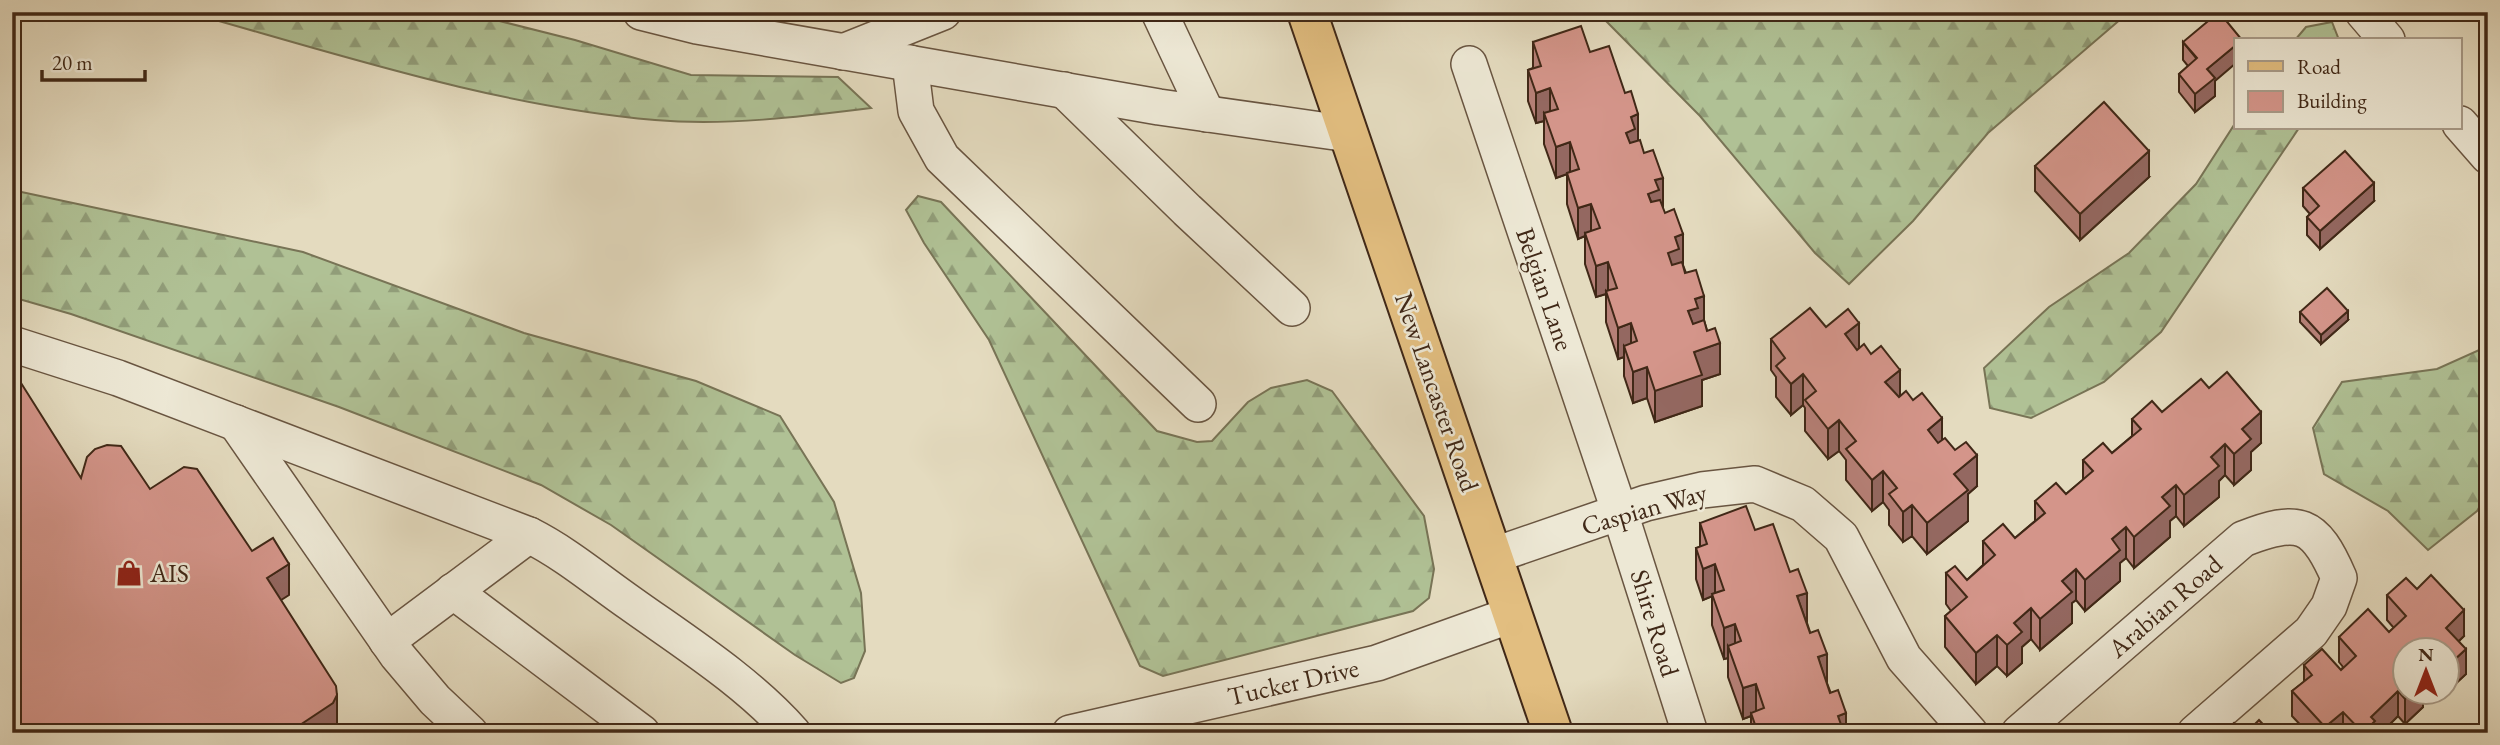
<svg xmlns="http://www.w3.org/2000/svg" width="2500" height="745" font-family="'EB Garamond',serif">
<defs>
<pattern id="forest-firs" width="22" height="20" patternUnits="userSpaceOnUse" patternTransform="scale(1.75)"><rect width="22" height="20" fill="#b0c195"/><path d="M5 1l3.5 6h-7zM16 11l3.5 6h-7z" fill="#919d79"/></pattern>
</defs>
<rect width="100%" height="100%" fill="#e4dbbf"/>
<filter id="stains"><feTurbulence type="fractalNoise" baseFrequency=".00286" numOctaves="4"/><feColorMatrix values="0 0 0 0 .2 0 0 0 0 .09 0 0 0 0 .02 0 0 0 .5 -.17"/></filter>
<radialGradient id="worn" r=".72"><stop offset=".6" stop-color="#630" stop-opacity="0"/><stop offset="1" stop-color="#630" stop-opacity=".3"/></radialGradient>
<g fill="url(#forest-firs)" stroke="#787456" stroke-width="2">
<path d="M187,12H464L575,40L691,75L838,77L871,108C800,117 726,126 655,120C495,106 341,55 187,12Z"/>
<path d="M1560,12H1909L1926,20L1953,12H2129L1988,133L1913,221L1849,284L1815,253L1700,116L1605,20Z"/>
<path d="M2332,22L2339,40H2295L2306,27Z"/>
<path d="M2236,122V128H2299L2161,332L2104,382L2031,418L1990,408L1984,368L2049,307L2129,253L2196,184Z"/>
<path d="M12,190L303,252L524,333L696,381L780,416L834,502L861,593L865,651L854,678L841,683L795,655L611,525L541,485L339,407L71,314L12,297Z"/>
<path d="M918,196L941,202L1157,431L1197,442L1212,441L1248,402L1271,388L1307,380L1332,391L1424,516L1434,569L1429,598L1413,611L1163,676L1140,666L989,340L924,243L906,210Z"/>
<path d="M2488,346V493L2477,511L2428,550L2388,511L2324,474L2313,428L2342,382L2437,369Z"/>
</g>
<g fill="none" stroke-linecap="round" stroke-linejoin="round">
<g stroke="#695541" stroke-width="38">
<g id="minor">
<path d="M641,12L697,26L1159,107L1349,134"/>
<path d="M1159,12L1207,114"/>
<path d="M2363,12L2387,40"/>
<path d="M843,52L943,12"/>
<path d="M910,63L916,111L942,158L1198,404"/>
<path d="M1469,64L1620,513L1690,733"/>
<path d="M1064,90L1187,210L1292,308"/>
<path d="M2460,124L2488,156"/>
<path d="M12,344L118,378L529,535C565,553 597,580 630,603C686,643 748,682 793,733"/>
<path d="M236,423L397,655L435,700L470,733"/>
<path d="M1492,556L1646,503L1702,490L1755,484L1803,504L1841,537L1904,658L1970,733"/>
<path d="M453,591L642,733"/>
<path d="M387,641L529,535"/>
<path d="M1070,733L1377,663L1511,615"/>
<path d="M2019,733L2243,539C2299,517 2315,522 2339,578L2329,606L2311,632L2195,733"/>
</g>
</g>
<g stroke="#402817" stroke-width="42">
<path id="major" d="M1307,12L1553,733"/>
</g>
<use href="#minor" stroke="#ede8d5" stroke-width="35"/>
<use href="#major" stroke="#e2be80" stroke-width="38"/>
</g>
<g fill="#b68077" stroke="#402817" stroke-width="2">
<path d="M1533,42L1590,52L1638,140L1683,265L1704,320L1720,374L1702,380V406L1655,422L1647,398L1633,403L1624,376V357L1618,359L1606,322V294L1596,297L1585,264V236L1578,239L1567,204V174L1556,178L1544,144V121L1536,123L1528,101V70L1533,68Z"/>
<path d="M2183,42L2215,81V96L2195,112L2179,92V74L2188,66L2183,60Z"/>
<path d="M2035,166L2149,177L2080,240L2035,191Z"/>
<path d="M2303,188L2374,201L2320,249L2307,235V217L2310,214L2303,206Z"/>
<path d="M2300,312L2348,320L2321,344L2300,322Z"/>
<path d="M1826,327L1859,348L1900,396L1942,440L1977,486L1968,494V521L1927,554L1912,536L1903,542L1889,525V510L1883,502L1872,511L1846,480V460L1839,451L1828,459L1805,431V408L1803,405L1791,415L1776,397V377L1771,370V339Z"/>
<path d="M2209,388L2261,443L2251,452V470L2234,485L2225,475L2219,481V497L2184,526L2176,516L2170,521V537L2134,568L2126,558L2120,563V581L2085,611L2076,600L2072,603V623L2040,650L2031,639L2022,647V663L2007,676L1997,666L1976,684L1945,647V616L1951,611L1946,604V573L1967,580L1983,565V541L2015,538L2035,521V501L2066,494L2083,480V460L2112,453L2132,436V419L2162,412Z"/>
<path d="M1700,523L1755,530L1807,623L1827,683L1846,733H1751V716L1743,719L1728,677V658L1724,659L1712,625V596L1703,600L1696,579V548L1700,547Z"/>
<path d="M2417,589L2464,636L2459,641L2466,674L2453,686L2447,680V650H2405L2423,698V707L2405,724L2398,716L2381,733H2308L2292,716V691L2304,682V665L2341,670L2343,667L2339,662V637L2389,632L2394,628L2387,620V595Z"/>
</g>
<g fill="#946861" stroke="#402817" stroke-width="2">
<path d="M2236,45V63L2215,81V96L2195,112V94L2207,69Z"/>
<path d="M1550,88V119L1544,113V121L1536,123V93Z"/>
<path d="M1638,114V145L1635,160L1626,133L1631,117Z"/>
<path d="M1570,142V173L1556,178V147Z"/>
<path d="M2149,151V177L2080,240V214Z"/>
<path d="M1663,178V209L1659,221L1648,194L1655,180Z"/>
<path d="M2374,183V201L2320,249V231Z"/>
<path d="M1591,204V235L1585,233V236L1578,239V208Z"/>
<path d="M1683,234V265L1668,284V253L1675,237Z"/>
<path d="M1608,262V293L1606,291V294L1596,297V266Z"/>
<path d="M1704,296V327L1698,339L1688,311L1695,299Z"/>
<path d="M2348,311V320L2321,344V335Z"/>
<path d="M1631,323V354L1624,346V357L1618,359V328Z"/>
<path d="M1859,323V354L1845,334Z"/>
<path d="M1720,343V374L1702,380V406L1655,422V391L1694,352Z"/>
<path d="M1647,367V398L1633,403V372Z"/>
<path d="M1900,370V401L1885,382Z"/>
<path d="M1803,374V405L1791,415V384Z"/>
<path d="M2261,412V443L2251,452V470L2234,485V454L2242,429Z"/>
<path d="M1942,418V449L1928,430Z"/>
<path d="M1839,420V451L1828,459V429Z"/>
<path d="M2225,444V475L2219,481V497L2184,526V495L2211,457Z"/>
<path d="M1977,455V486L1968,494V521L1927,554V523L1954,474Z"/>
<path d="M1883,471V502L1872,511V480Z"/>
<path d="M2176,485V516L2170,521V537L2134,568V537L2162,497Z"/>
<path d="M1912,505V536L1903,542V512Z"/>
<path d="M2126,527V558L2120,563V581L2085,611V580L2112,539Z"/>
<path d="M289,564V595L267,609V578Z"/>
<path d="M1715,564V595L1703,600V569Z"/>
<path d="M2076,569V600L2072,603V623L2040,650V619L2062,581Z"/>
<path d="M1807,593V624L1797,596Z"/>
<path d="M2031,608V639L2022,647V663L2007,676V645L2014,623Z"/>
<path d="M2464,610V636L2447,652L2446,628Z"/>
<path d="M1735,624V655L1728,646V658L1724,659V628Z"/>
<path d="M1997,635V666L1976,684V653Z"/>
<path d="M2466,649V674L2453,686V661Z"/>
<path d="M1827,654V685L1818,657Z"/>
<path d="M1756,684V715L1751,713V716L1743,719V688Z"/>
<path d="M2398,691V716L2381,733H2363L2371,717Z"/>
<path d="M2411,692H2429L2423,698V707L2405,724V699Z"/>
<path d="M337,695V726L333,733H297V727Z"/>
<path d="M2343,712V733H2325V727Z"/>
<path d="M1846,713V733H1838V716Z"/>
</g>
<g fill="#d4958a" stroke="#402817" stroke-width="2">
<path d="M2219,12L2242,40H2236V45L2207,69L2215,78L2195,94L2179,74L2197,58L2183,42Z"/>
<path d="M1581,26L1590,52L1609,46L1625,93L1631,91L1638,114L1631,117L1635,129L1626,133L1630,143L1640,140L1644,153L1653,150L1663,178L1655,180L1659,190L1648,194L1651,202L1660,200L1665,213L1674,209L1683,234L1675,237L1679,249L1668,253L1672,265L1682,262L1685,273L1696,270L1704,296L1695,299L1698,308L1688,311L1693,324L1704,320L1707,331L1715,328L1720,343L1694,352L1702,375L1655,391L1647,367L1633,372L1624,346L1637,341L1631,323L1618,328L1606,291L1617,288L1608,262L1596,266L1585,233L1600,228L1591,204L1578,208L1567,173L1579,169L1570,142L1556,147L1544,113L1558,109L1550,88L1536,93L1528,70L1541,66L1533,42Z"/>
<path d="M2104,102L2149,151L2080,214L2035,166Z"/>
<path d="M2345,151L2374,183L2320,231L2307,217L2319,206L2303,188Z"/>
<path d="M2327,288L2348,311L2321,335L2300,312Z"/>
<path d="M1810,308L1826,327L1848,309L1859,323L1845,334L1857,350L1864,344L1871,354L1881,346L1900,370L1885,382L1899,397L1906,391L1913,400L1922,393L1942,418L1928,430L1938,443L1945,438L1955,450L1966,442L1977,455L1954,474L1968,490L1927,523L1912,505L1903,512L1889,494L1897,488L1883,471L1872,480L1846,449L1856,441L1839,420L1828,429L1805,400L1816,391L1803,374L1791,384L1776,366L1785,358L1771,339Z"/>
<path d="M2227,372L2261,412L2242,429L2251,439L2234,454L2225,444L2211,457L2219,466L2184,495L2176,485L2162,497L2170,506L2134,537L2126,527L2112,539L2120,550L2085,580L2076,569L2062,581L2072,592L2040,619L2031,608L2014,623L2022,632L2007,645L1997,635L1976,653L1945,616L1967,597L1946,573L1955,566L1967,580L1995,555L1983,541L2003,524L2015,538L2045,513L2035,501L2056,483L2066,494L2093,471L2083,460L2103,443L2112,453L2141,429L2132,419L2152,401L2162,412L2201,379L2209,388Z"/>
<path d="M12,374L16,375L81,478L87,457L95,449L107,445L121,446L150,489L184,467L197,469L252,551L273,538L289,564L267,578L336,686L337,695L333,703L297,727L301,733H12Z"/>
<path d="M1746,506L1755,530L1773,524L1790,572L1798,569L1807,593L1797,596L1810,633L1818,630L1827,654L1818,657L1830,693L1838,690L1846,713L1838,716L1844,733H1758L1751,713L1764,708L1756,684L1743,688L1728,646L1741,641L1735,624L1724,628L1712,594L1724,590L1715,564L1703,569L1696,548L1707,544L1700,523Z"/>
<path d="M2431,575L2464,610L2446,628L2466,649L2453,661L2447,655V650H2405V692H2411L2405,699L2398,691L2371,717L2375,721L2363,733L2343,712L2325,727L2292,691L2312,675L2304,665L2322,649L2341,670L2356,656L2339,637L2368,609L2389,632L2406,616L2387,595L2406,578L2417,589Z"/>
<path d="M2259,720L2271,733H2246Z"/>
<path d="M2234,723L2243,733H2223Z"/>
</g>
<defs>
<g id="shop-bare" transform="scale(2.1)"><path d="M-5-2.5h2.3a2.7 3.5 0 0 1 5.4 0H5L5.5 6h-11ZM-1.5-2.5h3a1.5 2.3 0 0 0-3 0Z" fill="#8f2418" stroke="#ede8d5" stroke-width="2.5" paint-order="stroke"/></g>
</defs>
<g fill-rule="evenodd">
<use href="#shop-bare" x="129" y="573"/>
</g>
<g text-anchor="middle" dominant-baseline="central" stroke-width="5" stroke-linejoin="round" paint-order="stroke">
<g font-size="26" fill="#402817" stroke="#ede8d5">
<text transform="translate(1545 289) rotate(71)">Belgian Lane</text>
<text transform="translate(1437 392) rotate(71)">New Lancaster Road</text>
<text transform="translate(1644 509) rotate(-16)">Caspian Way</text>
<text transform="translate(2165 606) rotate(-41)">Arabian Road</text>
<text transform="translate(1655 623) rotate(73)">Shire Road</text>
<text transform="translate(1293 682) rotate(-13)">Tucker Drive</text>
</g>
<g font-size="26" fill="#402817" stroke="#ede8d5" text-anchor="start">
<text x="150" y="573">AIS</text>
</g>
</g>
<rect width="2500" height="745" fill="none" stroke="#e4dbbf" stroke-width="42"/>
<rect x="14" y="14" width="2472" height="717" fill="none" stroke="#402817" stroke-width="3.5"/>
<rect x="21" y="21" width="2458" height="703" fill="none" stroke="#402817" stroke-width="2"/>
<rect x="2234" y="38" width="228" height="91" fill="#ede8d5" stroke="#a89b89" stroke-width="2"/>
<rect x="2248" y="61" width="35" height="10" fill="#e2be80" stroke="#a89b89" stroke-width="2"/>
<text x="2297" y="74" font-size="21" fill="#402817">Road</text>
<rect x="2248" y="91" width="35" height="21" fill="#d4958a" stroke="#a89b89" stroke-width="2"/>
<text x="2297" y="108" font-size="21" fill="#402817">Building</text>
<g transform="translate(2426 671)"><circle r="33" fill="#ede8d5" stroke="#a89b89" stroke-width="2"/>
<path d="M0-5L12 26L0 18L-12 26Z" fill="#8f2418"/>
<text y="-10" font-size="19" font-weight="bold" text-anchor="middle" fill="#402817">N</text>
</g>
<path d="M42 70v10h103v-10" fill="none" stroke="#402817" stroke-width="3.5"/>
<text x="52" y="70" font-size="21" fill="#402817" stroke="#ede8d5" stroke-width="5" paint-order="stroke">20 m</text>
<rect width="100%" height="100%" filter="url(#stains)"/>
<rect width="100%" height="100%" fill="url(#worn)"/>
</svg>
